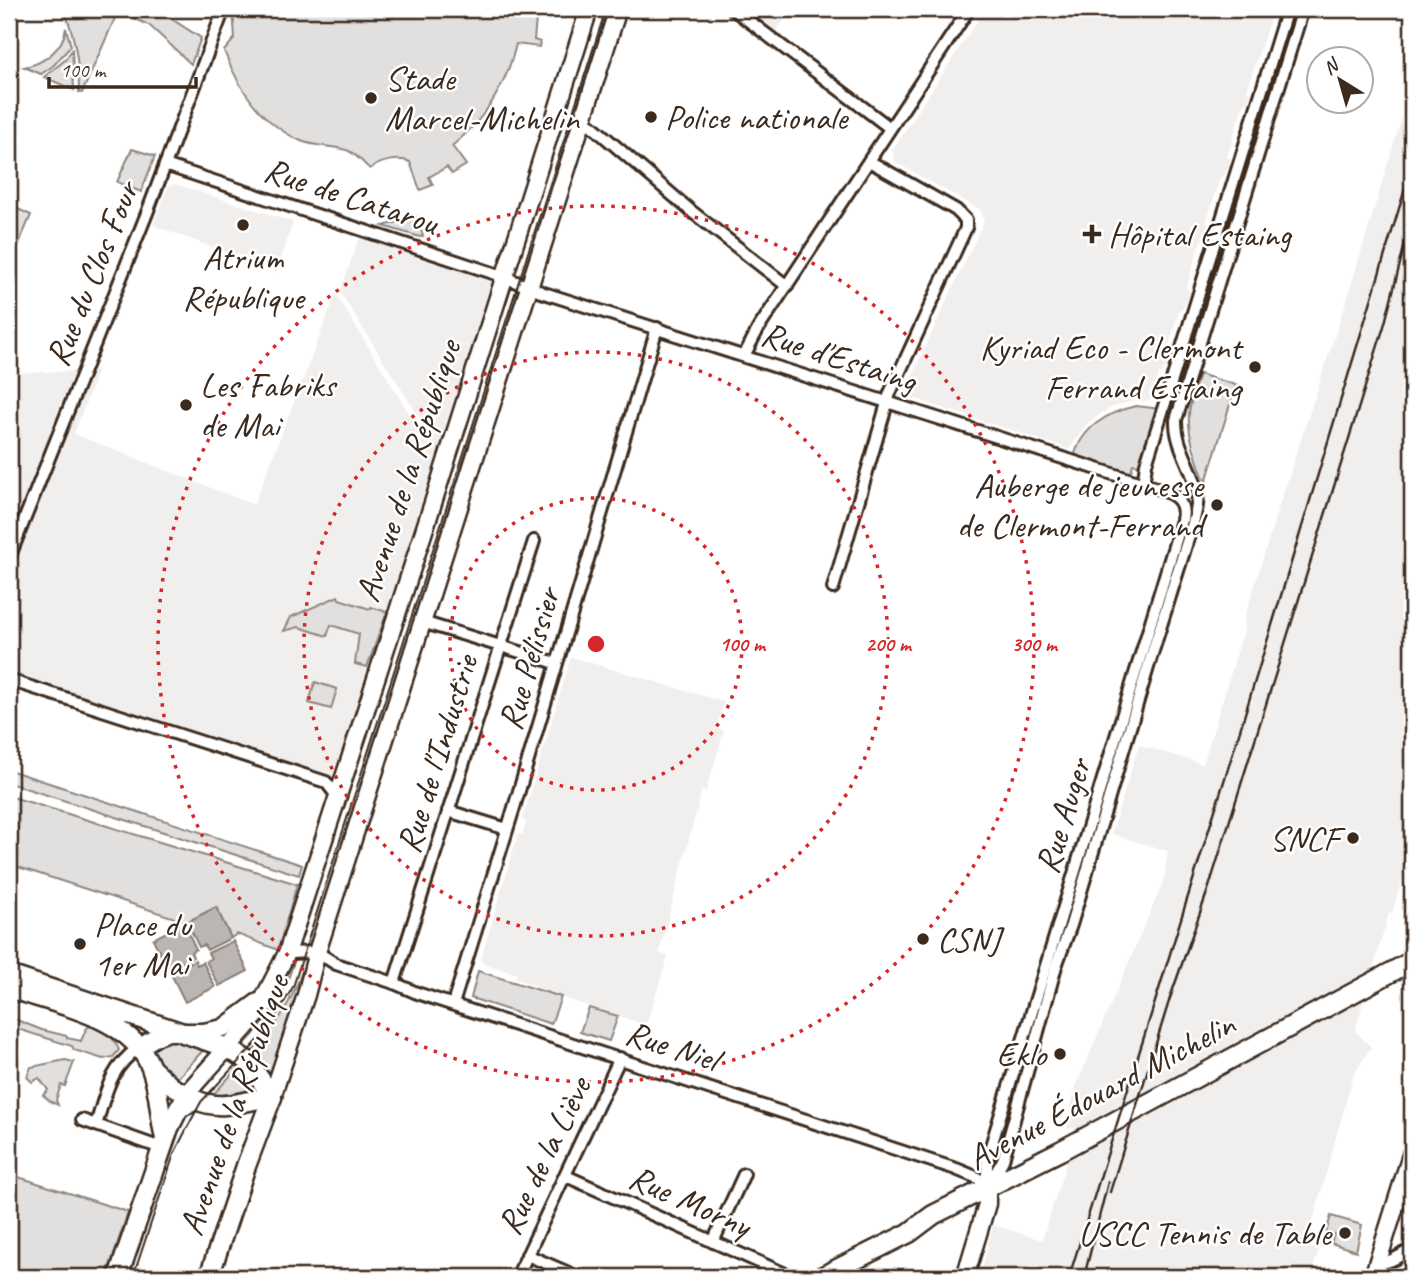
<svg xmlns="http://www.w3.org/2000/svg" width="1421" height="1286" font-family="Caveat,sans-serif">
<rect width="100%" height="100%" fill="#fff"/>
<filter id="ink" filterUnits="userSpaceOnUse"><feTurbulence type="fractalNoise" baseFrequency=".0143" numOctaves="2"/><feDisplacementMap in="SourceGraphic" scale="14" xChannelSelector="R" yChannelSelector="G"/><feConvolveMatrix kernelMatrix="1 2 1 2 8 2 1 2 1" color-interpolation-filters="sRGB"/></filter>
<g filter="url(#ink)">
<g fill="#f1efee">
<path d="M742,9H793L774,33Z"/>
<path d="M985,9H1273L1247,91L1252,94L1241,111L1227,157L1232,160L1223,177H1220L1206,223L1212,226L1200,243L1186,289L1191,292L1182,309L1180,308L1166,355L1171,358L1161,375L1159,374L1153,400L1128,402L1108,409L1088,423L1069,449L903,395L984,221L981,210L895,162L892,151Z"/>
<path d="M1412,83V846L1392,913H1389L1355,1031L1371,1047L1353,1076L1306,1246L1319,1251L1309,1277H980L993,1225L1042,1240L1077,1128L1067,1129L1068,1118L1076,1086L1164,880L1168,851L1111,834L1139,745L1203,764L1244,630L1245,617L1278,509L1348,296Z"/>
<path d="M175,184L293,222L277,272L153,225L168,187Z"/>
<path d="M362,230L498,275L342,781L9,680V369L21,373L98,370L74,434L254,505L336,294L418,428L446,436L426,428L340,292Z"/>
<path d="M571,657L724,702L716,728L724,731L706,791L702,790L659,953L668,956L646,1025L561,997L516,978L517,974L480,962L518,834L522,835L526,822L522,820Z"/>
</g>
<g fill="#e2e0de" stroke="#8e857e" stroke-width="2">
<path d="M70,9H156L201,38L191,64L149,25L126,15L127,13L119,9L82,93L79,92C79,65 76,40 66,15Z"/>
<path d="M233,9H536L542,13L536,19L534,40L540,42L539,47L516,44C506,86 486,118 452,146L466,165L452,174L447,167L429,177L433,185L420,190L410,162C399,157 380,161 370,169C364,164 357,155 349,151C339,146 315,147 301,141C261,123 239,89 224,51L235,38Z"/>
<path d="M66,28L71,46L53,66L41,74L24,67C43,64 63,49 66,28Z"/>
<path d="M72,50L74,90L44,77L65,60Z"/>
<path d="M1278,59L1282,60L1248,169L1246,168Z"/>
<path d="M132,149L155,156L141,192L117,182Z"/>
<path d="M9,205L31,215L9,267Z"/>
<path d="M417,217L423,236L420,237L383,226Z"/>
<path d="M1199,374L1236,385L1206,482C1201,474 1199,465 1196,456C1184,420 1188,409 1199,374Z"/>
<path d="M1136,406L1162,409L1145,462L1141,461L1140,465L1133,464L1130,475L1074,457C1082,427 1108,412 1136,406Z"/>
<path d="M338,596L339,599L370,609L371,607L387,612L367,667L355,664L359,634L331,625L327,636L299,627L284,631L291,617Z"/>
<path d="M315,682L337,689L331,709L309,703Z"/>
<path d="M9,770L302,865L299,875L9,783Z"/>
<path d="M9,796L297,884L278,950L237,934L231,938L216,907L187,922L9,864Z"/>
<path d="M307,957H311L270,1075L266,1076L251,1053C280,1024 294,997 307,957Z"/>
<path d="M295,959C285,993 267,1022 242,1047L236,1043L290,961Z"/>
<path d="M478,971L561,997L551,1024L471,998Z"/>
<path d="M589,1008L618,1016L609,1041L580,1032Z"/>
<path d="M9,1017L42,1030L67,1036V1038L81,1041L86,1029L91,1025C104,1028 114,1038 119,1050L113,1057L103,1059L74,1050L72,1046L14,1028Z"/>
<path d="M166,1037L207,1046L173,1083L151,1053L150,1048Z"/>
<path d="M65,1060L74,1062L65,1086L61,1085L56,1100L58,1105L51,1102L43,1095L48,1090L39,1078L32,1082L27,1077L31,1067Z"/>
<path d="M242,1063L252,1078V1086L235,1099L210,1098Z"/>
<path d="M9,1174L128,1212L106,1277H9Z"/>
<path d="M1331,1216L1362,1225L1356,1251L1331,1243L1334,1234L1326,1232Z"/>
</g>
<g fill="#bcb6b3" stroke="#887e77" stroke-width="2">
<path d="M216,907L231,938L207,950L204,945L199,947L187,922Z"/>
<path d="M184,923L196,949L191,952L193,957L168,969L153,939Z"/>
<path d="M233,941L248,971L219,986L206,961L211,958L208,953Z"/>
<path d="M195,960L197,965L203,962L215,987L185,1002L170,972Z"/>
</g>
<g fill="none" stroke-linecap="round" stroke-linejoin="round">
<g stroke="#3b2a1e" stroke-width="16">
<g id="street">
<path d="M733,9L890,128"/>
<path d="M581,123L591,125L691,211L787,286"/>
<path d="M165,165L499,275L541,292L1157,488C1174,494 1186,500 1182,520L987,1159V1187"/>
<path d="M744,356L758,329L969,9"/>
<path d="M1143,485L1146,464L1287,9"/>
<path d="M9,558L147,213L224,9"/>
<path d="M833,588L890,393L966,228V220L956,210L869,161"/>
<path d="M422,622L556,663"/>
<path d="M9,680L326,782L337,796"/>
<path d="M448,811L507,829"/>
<path d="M287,953L317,952L336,964L394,983L417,993L956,1169L978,1178L987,1187"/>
<path d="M394,983L534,541"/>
<path d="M453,1004L513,811L657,328"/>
<path d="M82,1120L161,1148"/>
<path d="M96,1125C106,1093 109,1069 138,1048"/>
<path d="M566,1176L792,1277"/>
<path d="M989,1185L1003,1160L1056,966L1071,925L1152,654L1193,523C1196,513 1199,501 1197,490C1192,466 1175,445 1176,420L1303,9"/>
<path d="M713,1242L744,1174"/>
<path d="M527,1255L578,1277"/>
<path d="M1378,1262C1390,1264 1402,1254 1412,1249"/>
<path d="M517,1277L620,1058"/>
</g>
</g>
<g stroke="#3b2a1e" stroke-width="21">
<g id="secondary">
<path d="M138,1048L158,1036L168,1032H203L223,1028L258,1002"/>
<path d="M150,1066L172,1086L193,1098"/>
<path d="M272,1097L306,995L317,952L618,9"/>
<path d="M179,1108L186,1094L263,1008L265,996L287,953L433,503L589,9"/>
<path d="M965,1277L987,1204V1187"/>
<path d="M1373,1277L1412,1152"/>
</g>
</g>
<g stroke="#3b2a1e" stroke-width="23">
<g id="primary">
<path d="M9,975L228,1048L248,1061L272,1097"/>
<path d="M9,988C55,1004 132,1016 151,1068C160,1091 159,1115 165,1138"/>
<path d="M118,1277L169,1128L179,1108L196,1100C224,1112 243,1100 272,1097"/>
<path d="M209,1277L246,1166L272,1097"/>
<path d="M821,1277L909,1233L933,1215L1060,1151L1412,961"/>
</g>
</g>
<use href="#street" stroke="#fff" stroke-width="10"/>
<use href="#secondary" stroke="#fff" stroke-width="16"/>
<use href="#primary" stroke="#fff" stroke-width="18"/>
<path stroke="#3b2a1e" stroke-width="2" d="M133,1277L174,1154L187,1128L201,1102L268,1030L293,987L606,9"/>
<g stroke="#3b2a1e" stroke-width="2.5">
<path d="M1110,1192L1170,998L1209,887L1385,323L1412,216"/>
<path d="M1069,1277L1240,730L1412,166"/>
<path d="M1084,1277L1108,1182"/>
</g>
</g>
</g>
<g fill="none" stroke="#d62828" stroke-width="3.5" stroke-dasharray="3.5 7">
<circle cx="596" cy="644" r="146"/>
<circle cx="596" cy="644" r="292"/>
<circle cx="596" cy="644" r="438"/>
</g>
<g fill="#3b2a1e" stroke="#fff" stroke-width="2.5">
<circle cx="371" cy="98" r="7"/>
<circle cx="651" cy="117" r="7"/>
<circle cx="243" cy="225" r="7"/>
<path d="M1088.5 223.5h7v7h7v7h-7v7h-7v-7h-7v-7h7z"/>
<circle cx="1255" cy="367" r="7"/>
<circle cx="186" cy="405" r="7"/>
<circle cx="1217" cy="505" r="7"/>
<circle cx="1353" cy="838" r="7"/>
<circle cx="923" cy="939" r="7"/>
<circle cx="80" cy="944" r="7"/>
<circle cx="1060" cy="1054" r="7"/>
<circle cx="1345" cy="1233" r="7"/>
</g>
<g text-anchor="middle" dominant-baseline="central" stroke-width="5" stroke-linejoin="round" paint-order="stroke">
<g font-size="35" fill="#3b2a1e" stroke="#fff" text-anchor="start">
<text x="385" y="78">Stade<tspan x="385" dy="40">Marcel-Michelin</tspan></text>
<text x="665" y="117">Police nationale</text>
<text x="1108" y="234">Hôpital Estaing</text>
<text x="243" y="257" text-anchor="middle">Atrium<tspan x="243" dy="40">République</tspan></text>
<text x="1241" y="347" text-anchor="end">Kyriad Eco - Clermont<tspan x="1241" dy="40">Ferrand Estaing</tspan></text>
<text x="200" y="385">Les Fabriks<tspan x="200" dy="40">de Mai</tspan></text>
<text x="1203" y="485" text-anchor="end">Auberge de jeunesse<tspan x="1203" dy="40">de Clermont-Ferrand</tspan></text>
<text x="1339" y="838" text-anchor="end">SNCF</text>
<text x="94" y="924">Place du<tspan x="94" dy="40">1er Mai</tspan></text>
<text x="937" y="939">CSNJ</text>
<text x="1046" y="1054" text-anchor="end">Eklo</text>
<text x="1331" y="1233" text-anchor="end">USCC Tennis de Table</text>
</g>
<g font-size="35" fill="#3b2a1e" stroke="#fff">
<text transform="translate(351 196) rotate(18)">Rue de Catarou</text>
<text transform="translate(92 274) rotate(-68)">Rue du Clos Four</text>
<text transform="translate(839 357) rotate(18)">Rue d'Estaing</text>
<text transform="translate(408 471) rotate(-72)">Avenue de la République</text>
<text transform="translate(529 659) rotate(-74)">Rue Pélissier</text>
<text transform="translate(437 754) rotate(-73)">Rue de l'Industrie</text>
<text transform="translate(1063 816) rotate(-73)">Rue Auger</text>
<text transform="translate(672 1046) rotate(18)">Rue Niel</text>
<text transform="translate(1101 1091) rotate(-28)">Avenue Édouard Michelin</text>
<text transform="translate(234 1105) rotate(-71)">Avenue de la République</text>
<text transform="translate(544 1156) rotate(-64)">Rue de la Liève</text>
<text transform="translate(690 1201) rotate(24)">Rue Morny</text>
</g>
</g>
<circle cx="596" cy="644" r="10" fill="#d62828" stroke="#fff" stroke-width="3.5"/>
<g font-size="21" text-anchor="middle" font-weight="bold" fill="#d62828" stroke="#fff" stroke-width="5" stroke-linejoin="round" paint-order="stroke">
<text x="742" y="651">100 m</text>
<text x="888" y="651">200 m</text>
<text x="1034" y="651">300 m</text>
</g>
<rect width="1421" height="1286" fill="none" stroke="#fff" stroke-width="35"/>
<rect x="18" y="18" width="1386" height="1251" fill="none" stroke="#3b2a1e" stroke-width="2.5" filter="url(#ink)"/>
<g transform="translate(1340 80) rotate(323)"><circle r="33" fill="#ffffff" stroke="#b1aaa5" stroke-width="2"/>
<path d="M0-5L12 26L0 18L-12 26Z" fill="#3b2a1e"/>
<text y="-10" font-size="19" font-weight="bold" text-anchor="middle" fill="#3b2a1e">N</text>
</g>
<path d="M49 77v10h147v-10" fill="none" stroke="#3b2a1e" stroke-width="3.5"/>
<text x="60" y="77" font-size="21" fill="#3b2a1e" stroke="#ffffff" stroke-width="5" paint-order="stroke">100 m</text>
</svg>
